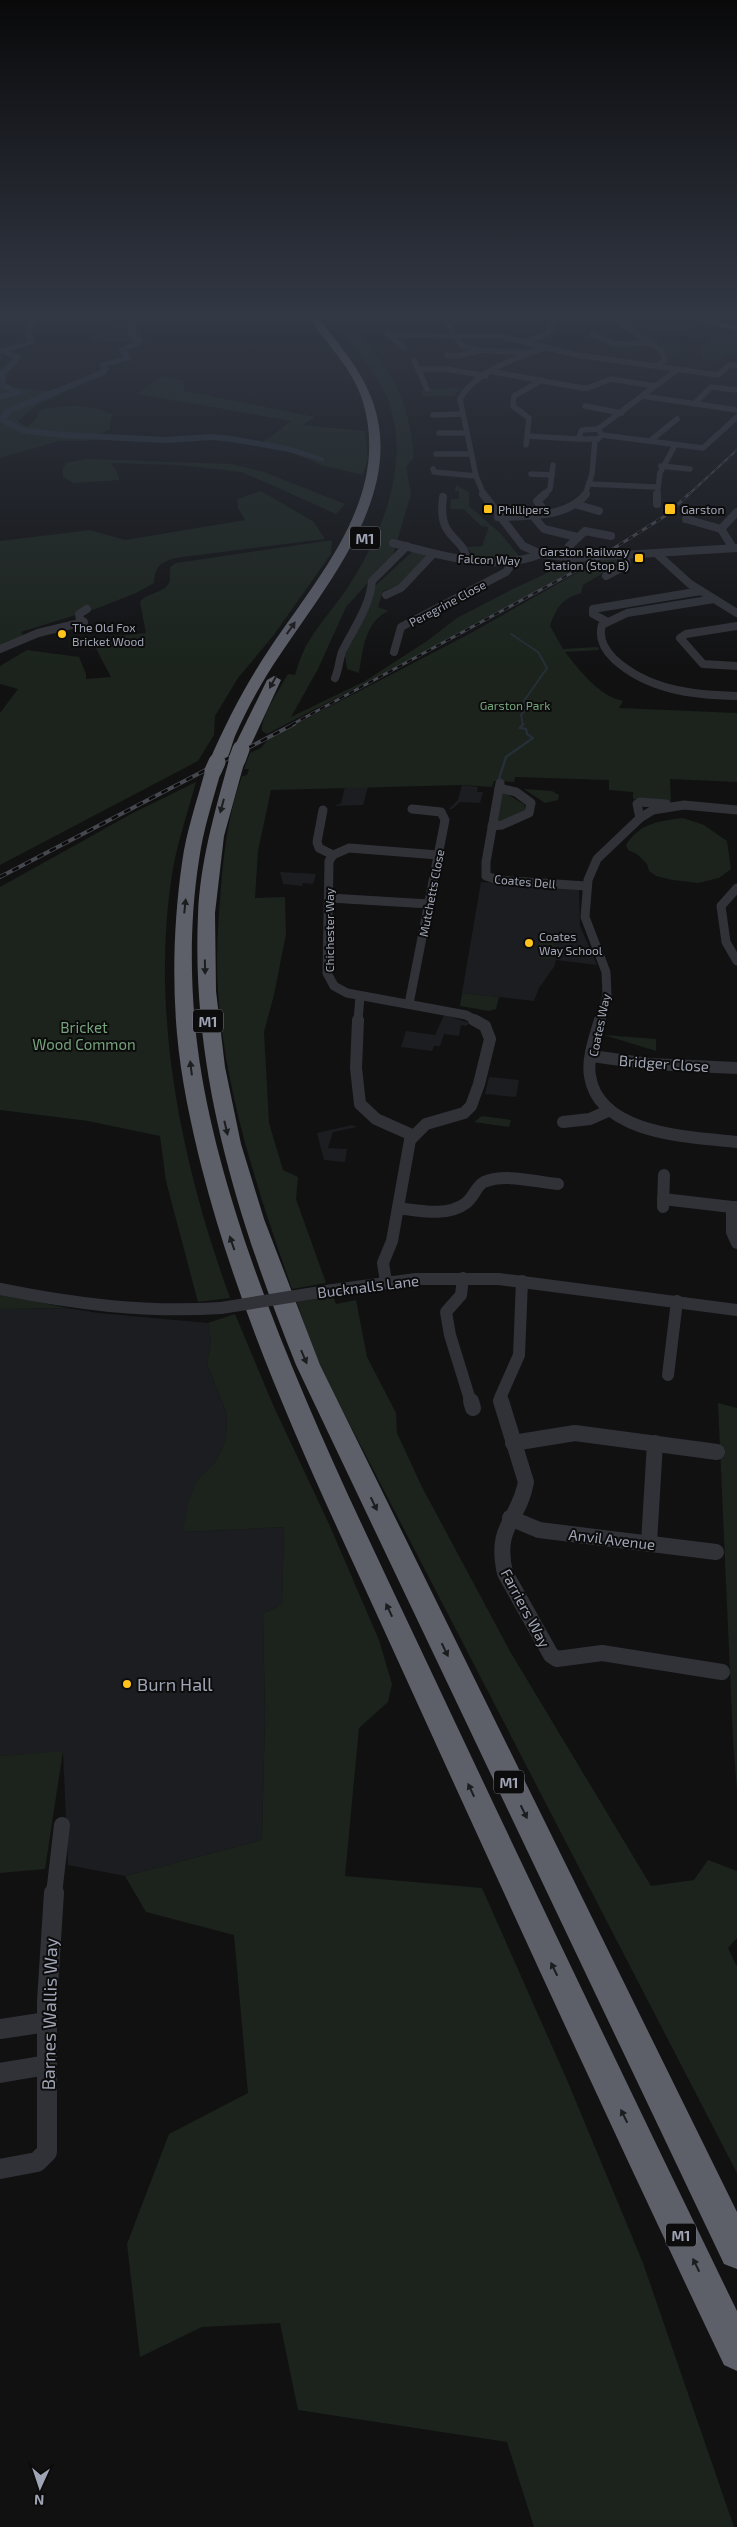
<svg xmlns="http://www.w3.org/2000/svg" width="737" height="2527" font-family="'Exo 2',sans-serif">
<rect width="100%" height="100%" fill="#111112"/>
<g fill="#1c1d20">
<path d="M462,785L478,787L477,792H483L480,803L460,802L452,809H449L458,800Z"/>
<path d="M345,787H368L363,805L334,806L341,803Z"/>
<path d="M280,872L316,874L313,884L303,883L302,886L283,884Z"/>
<path d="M481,882L579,889L580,926L597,965L556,960L554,967L539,988L534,1001L462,993Z"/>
<path d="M444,1015L470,1023L466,1026L461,1025L459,1036L444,1034L440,1046H434L432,1051L401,1047L406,1031L435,1035Z"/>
<path d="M489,1077L519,1080L516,1097L485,1094Z"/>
<path d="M352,1125L357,1127L333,1132L328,1148L347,1149L345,1162L324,1160L317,1133Z"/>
<path d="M67,1308L99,1313L208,1323L211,1342L207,1364L227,1414L226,1438L216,1461L197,1480L183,1532L284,1527L282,1604L263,1614L265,1715L262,1840L125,1876L68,1865L63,1752L0,1756V1309Z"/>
</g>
<g fill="#1b231c">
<path d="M92,316H135L137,334L146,342L93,341L90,338L98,334L106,327Z"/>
<path d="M238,316H301L309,327L228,321Z"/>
<path d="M329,316H338C386,364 405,382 414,452L413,458L406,467L411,494L393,555L346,607L318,669L291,717L365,681L427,641L457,618L515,588L575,560H592L460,634L267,734L262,731C260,717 281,687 288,674L295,675C298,665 301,655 306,646C317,626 333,609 346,590C385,531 419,447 378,380C364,357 346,337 329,316Z"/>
<path d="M614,316H677L737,329V353L725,354L717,361L703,359C699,348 701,346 709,338L662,334L643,336Z"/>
<path d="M659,336L657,342L680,343L681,354L677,357H668L664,351L644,337Z"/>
<path d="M163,376L183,380L185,391L315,417L302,425L365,431L368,458L363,475L324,466L263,441L271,437L291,421L137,394Z"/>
<path d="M0,379L12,387L63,393L37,405L18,421L27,427L35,420L40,410C63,404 90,404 112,414L110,429L88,441H59L0,458Z"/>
<path d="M462,388L457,390L460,391L454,394L457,396L423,397L421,389Z"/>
<path d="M86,459L231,464L264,472L345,504L336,514L242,472L180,465L111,463L117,472L119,480L74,483L63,477V468L66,463Z"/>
<path d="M456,485L469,492V506L500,533L521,558L477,559L466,547L483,546C483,538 488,534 488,527L481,526L464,509H450L451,499H459V491H455Z"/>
<path d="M261,491L314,522L325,539L175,558C160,563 155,566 154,583L136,593L98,608L21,632L23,635L0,646V541L90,530L125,540L245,520L238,508L237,499Z"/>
<path d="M332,540L331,554L273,636L238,678L215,716L214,735L198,761L0,865V713L18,689L0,684V666L27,650L79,657L86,674V679L111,677L91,639L146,633L140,602C147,592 163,594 169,583C171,579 169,572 170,567L176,563Z"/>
<path d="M414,550L426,554V557L402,584L383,591L378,607L388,611C365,622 363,649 359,673L347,669L345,655L373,597L374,587Z"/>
<path d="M617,559L618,564L583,585L581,593C561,599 557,607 550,626L563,649L598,647L599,650L565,652C580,671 599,696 623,701L619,708L737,713V782L670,779L671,802L633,799V792L609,790V780L515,777L514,782L494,781L492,787L462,785L271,790L258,851L255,898L285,897L286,934L274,995L264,1032L269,1123L283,1170L298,1177L296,1199L326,1283L292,1289C256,1186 218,1073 217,962C217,937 219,912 221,887C224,849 229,811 242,776L247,775L249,769H244L250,753L261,748L269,738L471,633L600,560Z"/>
<path d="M196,782C188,812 177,843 172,874C150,1016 182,1165 230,1298L198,1302L166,1181L160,1136L88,1121L0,1110V887L131,814Z"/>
<path d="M524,789L552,791L559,795L558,800L545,803Z"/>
<path d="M501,791L524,804L526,811L497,823Z"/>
<path d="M683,818L704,825L727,841L731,869L719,878L698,883L673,880L656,876L649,871L647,864L637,854L628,850L626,845C640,823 659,821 683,818Z"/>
<path d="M539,939L554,940L553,959L538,958Z"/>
<path d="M462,993L499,997L496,1009L489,1011L460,1006Z"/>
<path d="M604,1035L656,1039V1051Z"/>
<path d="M482,1116L511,1120L509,1127L474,1122Z"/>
<path d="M0,1294L67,1308L0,1309Z"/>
<path d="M333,1296L336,1304L356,1300L367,1357L396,1413L397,1433L422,1487L511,1653L651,1886L694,1880L708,1860L737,1871V1938L728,1948L737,1967V2173L316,1359L297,1302Z"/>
<path d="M235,1314L273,1405L329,1524L379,1640L392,1684L388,1702L359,1728L345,1876L482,1888L567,2080L643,2263L734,2527H534L507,2442L298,2410L280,2323L202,2327L140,2357L127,2244L169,2134L248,2093L234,1935L146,1912L125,1876L262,1840L265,1715L263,1614L282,1604L284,1527L183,1532L188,1503L197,1480L216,1461L226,1438L227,1414L207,1364L211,1342L208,1323Z"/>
<path d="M718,1403L737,1408V1790L733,1740Z"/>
<path d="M63,1751L45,1869L0,1873V1756Z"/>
</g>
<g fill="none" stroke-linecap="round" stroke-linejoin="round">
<path stroke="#262e37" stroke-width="1" d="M0,360L2,351"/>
<path stroke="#262e37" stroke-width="2" d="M511,634L538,652L547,668L524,701L526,709L521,715L523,725"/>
<path stroke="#262e37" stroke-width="2.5" d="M498,782L506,757L533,738L527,734L526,729L520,728L523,724"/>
<g fill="#262e37" fill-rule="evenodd">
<path d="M27,316H35L36,325L32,331L35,343L10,351L19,354L21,359L7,373L5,383L25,394L0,399V393L11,392L0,387V370L13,359L0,353V349L27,342L24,331L28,325Z"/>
<path d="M123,316H131L135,323V332L142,339L141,345L127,350L131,360L107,366L109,369L105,375L11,413L7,419L24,428L64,432L166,437L211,434L232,436L291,447L324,458V462L289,452L232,442L211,440L166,443L64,438L22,433L0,422V417L5,409L99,371L101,369L98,363L123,357L118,349L134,342V340L127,333V323Z"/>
</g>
<g stroke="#313238" stroke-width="5.5">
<path d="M443,316L461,345L477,350L528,353"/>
<path d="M609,316L661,350L665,360L657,366"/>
<path d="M374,320L430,316"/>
<path d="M446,320L500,321L505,319L504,316"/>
<path d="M387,333L405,349"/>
<path d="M593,334L613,344L650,343"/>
<path d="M389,335L499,336L577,355L718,375L729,365L737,366"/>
<path d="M528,341L544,335L552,329V316"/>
<path d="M447,355L458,356L477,351"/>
<path d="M414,360L427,389"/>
<path d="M419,369H446L486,376"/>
<path d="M494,372L582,388H588L611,379L655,386"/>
<path d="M642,396L737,410"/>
<path d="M694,404L711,387L737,390"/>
<path d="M585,406L622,413"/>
<path d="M433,415L463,414"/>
<path d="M598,429L602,435L598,439H578L582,430Z"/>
<path d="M598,429L678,369"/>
<path d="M439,433H467"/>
<path d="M602,435L703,448L737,417"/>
<path d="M528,436L578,439"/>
<path d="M650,441L677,419"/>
<path d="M526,445L529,418L513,406L514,396L542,380"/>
<path d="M436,454H471"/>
<path d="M661,466L690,469"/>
<path d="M433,469L434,472L476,476"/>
<path d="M531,474L552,475"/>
<path d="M590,484L655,487"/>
<path d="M484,495L476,476L460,399C476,371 518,357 547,347"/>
<path d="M544,495L550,489L553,465"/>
<path d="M585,495L592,474L595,440"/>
<path d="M657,495L660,473L675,445"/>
</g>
<g stroke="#313238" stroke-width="8">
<path d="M483,494L523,546L541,554L573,558L737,548"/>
<path d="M545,494L537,501L546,513"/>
<path d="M657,494V504"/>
<path d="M443,497C437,542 464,534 467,561"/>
<path d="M575,504L599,511"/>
<path d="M532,515L544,529L577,537"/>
<path d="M498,517C527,516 567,518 586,494"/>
<path d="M686,519L721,529"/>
<path d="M393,543C442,555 492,573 541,554"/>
<path d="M569,546L585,531L611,536"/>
<path d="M733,548L721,529L737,512"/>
<path d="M657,554L690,584L737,613"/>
<path d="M606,576L627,565L626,556"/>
<path d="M386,595L401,588L433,554"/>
<path d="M714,599L627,613L602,625C598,638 605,650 614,659C648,690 692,695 737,696"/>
<path d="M606,621L593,614V609L701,591"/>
<path d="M737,626L686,634L680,638L703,664L737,666"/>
<path d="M0,649L38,633L84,622L80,619L79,614L87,609"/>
<path d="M394,652L401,627L506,572L509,568L507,562"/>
<path d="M335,678C339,669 339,660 342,652C353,629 370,607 372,581L407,546"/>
</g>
<g stroke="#313238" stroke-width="9">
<path d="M500,783L486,862V876L498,880L586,886"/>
<path d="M323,810L317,842L319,848L333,855"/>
<path d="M640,818L637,804L640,802L666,804"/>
<path d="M492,826L502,825L529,813L531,803L516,792L499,788"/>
<path d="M438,855L349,848L333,855L329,861L327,973L334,986L347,993L466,1015L477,1021"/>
<path d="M737,888L721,906L726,942L737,961"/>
<path d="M330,898L429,904"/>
<path d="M409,1004L445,820L441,812L412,809"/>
<path d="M358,1021L360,996"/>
<path d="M600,1021L607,995L606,972L585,917L588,880L597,859L640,818L653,810L684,805L737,810"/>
</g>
<g stroke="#313238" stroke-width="12">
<path d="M358,1020L356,1068L360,1104L376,1119L412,1135"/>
<path d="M600,1020C595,1037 587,1058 590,1076C599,1135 691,1137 737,1142"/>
<path d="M592,1056L649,1064L737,1068"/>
<path d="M563,1122L590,1119L610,1110"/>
<path d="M663,1199L732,1207"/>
<path d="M663,1207L664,1175"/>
<path d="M737,1207H732V1232L737,1243"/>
<path d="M398,1208C420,1211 448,1217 466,1203C474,1197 476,1186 484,1182C506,1173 535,1182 558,1184"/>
<path d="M463,1278L461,1295L446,1312L450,1335L471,1403"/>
<path d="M386,1282L383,1263L392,1241L410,1140L426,1124L464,1113L471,1106L479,1084L490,1039L485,1026L474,1020"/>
<path d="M0,1289C74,1304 145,1313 221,1308"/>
<path d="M333,1290L416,1279H499L737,1310"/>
<path d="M668,1375L677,1301"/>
<path d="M501,1403L500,1398L519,1355L522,1281"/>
</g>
<g stroke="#313238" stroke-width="16">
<path d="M471,1401L473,1408"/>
<path d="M501,1401L526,1482C519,1521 494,1525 505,1573L551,1655L557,1659L602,1653L722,1672"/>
<path d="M513,1443L575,1433L717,1452"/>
<path d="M510,1518L539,1530L716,1552"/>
<path d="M649,1543L655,1443"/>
<path d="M54,1894L62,1825"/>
</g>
<g stroke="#313238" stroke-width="20">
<path d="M0,2029L47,2022"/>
<path d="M0,2073L47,2065"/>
<path d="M0,2169L37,2162L47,2152V2001L54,1893"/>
</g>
<path fill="#555660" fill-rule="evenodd" d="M679,316H693L737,326V330Z"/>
<g fill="#5d5f69" fill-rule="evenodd">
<path d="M308,316H317C335,340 356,363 368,390C417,497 310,600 261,685C251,702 243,718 235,736C232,744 229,757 224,764C222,766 220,766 217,767L209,762C226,722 246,684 270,648C319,575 391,497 363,402C353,368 326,344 308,316Z"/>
<path d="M274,676L281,680L249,749L241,754L236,752L233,749L267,680Z"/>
<path d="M237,755L245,760L224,836L215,913L216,991L225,1067L241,1144L264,1219L320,1365L737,2212V2269L724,2264L296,1365C238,1220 191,1073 198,915C200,862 215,811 229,760Z"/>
<path d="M213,766L221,771C213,800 203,830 199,860C190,917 190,977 196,1034C204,1108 225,1182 249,1253C296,1389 359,1519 421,1650C525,1871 630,2091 737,2311V2371L724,2365C613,2132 506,1898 399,1663C326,1502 246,1341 202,1169C191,1125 181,1079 177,1034C172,977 174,919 182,863C186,832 197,801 205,771Z"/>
</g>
<g stroke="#46484f" stroke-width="2">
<path id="rail-far2" d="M688,495L737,450"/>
</g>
<g stroke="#46484f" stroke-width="3">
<path id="rail-far1" d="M291,725L592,562L665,516L689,494"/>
</g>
<g stroke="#46484f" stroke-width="4">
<path id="rail" d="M0,877L294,724"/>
</g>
<use href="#rail-far2" stroke="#0c0c0d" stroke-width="1" stroke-dasharray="4.5" stroke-linecap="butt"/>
<use href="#rail-far1" stroke="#0c0c0d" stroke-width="2" stroke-dasharray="5.5" stroke-linecap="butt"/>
<use href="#rail" stroke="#0c0c0d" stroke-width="2.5" stroke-dasharray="7" stroke-linecap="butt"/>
<path stroke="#313238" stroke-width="12" d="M221,1308L333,1290"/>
<g stroke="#5d5f69" stroke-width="17">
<path d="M237,760L241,749"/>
<path d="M213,771L217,762"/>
</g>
</g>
<defs><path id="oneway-solid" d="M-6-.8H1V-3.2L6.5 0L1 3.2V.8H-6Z" transform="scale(1.25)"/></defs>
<g fill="#1c1d1f">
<use href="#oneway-solid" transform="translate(291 628) rotate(-55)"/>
<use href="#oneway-solid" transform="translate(273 682) rotate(119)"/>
<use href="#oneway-solid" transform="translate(222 806) rotate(105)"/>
<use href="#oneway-solid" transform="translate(185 906) rotate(-84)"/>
<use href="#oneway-solid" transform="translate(205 967) rotate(89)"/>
<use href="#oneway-solid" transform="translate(191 1068) rotate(-97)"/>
<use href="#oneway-solid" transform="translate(226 1128) rotate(77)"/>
<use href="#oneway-solid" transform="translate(232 1243) rotate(-109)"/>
<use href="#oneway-solid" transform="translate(304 1357) rotate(67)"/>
<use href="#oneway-solid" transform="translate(374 1504) rotate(64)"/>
<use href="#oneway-solid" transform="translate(389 1610) rotate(-115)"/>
<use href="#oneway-solid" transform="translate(445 1650) rotate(64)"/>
<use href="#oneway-solid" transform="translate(471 1790) rotate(-115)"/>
<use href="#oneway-solid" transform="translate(524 1812) rotate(64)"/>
<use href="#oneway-solid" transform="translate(554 1969) rotate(-116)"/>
<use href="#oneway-solid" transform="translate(624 2116) rotate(-116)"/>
<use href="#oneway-solid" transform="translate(696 2265) rotate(-116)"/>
</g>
<linearGradient id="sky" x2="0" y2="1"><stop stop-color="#09090a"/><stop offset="0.47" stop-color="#323844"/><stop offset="1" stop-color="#323844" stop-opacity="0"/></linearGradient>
<rect width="737" height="670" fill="url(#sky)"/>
<g fill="#ffc31c" stroke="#0c0c0d" stroke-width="2">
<rect x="483" y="504" width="10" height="10" rx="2.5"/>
<rect x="664" y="503" width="12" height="12" rx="2.5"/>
<rect x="634" y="553" width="10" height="10" rx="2.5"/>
<circle cx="62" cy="634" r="5"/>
<circle cx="529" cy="943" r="5"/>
<circle cx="127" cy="1684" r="5"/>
</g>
<g text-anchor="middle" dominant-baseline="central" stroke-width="4" stroke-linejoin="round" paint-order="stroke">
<g font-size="12" fill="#a0a5b5" stroke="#0c0c0d" text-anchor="start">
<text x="498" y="509">Phillipers</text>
<text x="681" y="509">Garston</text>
<text x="629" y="551" text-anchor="end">Garston Railway<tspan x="629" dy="14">Station (Stop B)</tspan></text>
<text x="72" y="627">The Old Fox<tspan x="72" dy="14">Bricket Wood</tspan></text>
<text x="539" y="936">Coates<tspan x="539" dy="14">Way School</tspan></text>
</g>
<g font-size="12" fill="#a0a5b5" stroke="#0c0c0d">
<text transform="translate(489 559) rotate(2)">Falcon Way</text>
<text transform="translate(447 603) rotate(-28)">Peregrine Close</text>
<text transform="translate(525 881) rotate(5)">Coates Dell</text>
<text transform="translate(431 893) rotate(-79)">Mutchetts Close</text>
<text transform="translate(329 930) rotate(-90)">Chichester Way</text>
<text transform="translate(599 1025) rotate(-78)">Coates Way</text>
</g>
<g font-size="12" fill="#75a27b" stroke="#0c0c0d">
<text x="515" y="705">Garston Park</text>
</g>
<g fill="#0c0c0d" stroke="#747783" stroke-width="1">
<rect x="350" y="526.5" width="30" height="23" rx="4"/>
<rect x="193" y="1009.5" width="30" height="23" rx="4"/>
<rect x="494" y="1770.5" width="30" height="23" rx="4"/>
<rect x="666" y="2223.5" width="30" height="23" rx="4"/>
</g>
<g font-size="14" font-weight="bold" fill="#a0a5b5">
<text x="365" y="538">M1</text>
<text x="208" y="1021">M1</text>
<text x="509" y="1782">M1</text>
<text x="681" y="2235">M1</text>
</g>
<g font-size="15" fill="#75a27b" stroke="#0c0c0d">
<text x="84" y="1027">Bricket<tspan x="84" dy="17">Wood Common</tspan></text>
</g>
<g font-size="15" fill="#a0a5b5" stroke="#0c0c0d">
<text transform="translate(664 1063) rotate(4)">Bridger Close</text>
<text transform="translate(368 1286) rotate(-7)">Bucknalls Lane</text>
<text transform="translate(612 1539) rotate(7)">Anvil Avenue</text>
<text transform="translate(526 1608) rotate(62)">Farriers Way</text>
</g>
<g font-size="18" fill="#a0a5b5" stroke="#0c0c0d" text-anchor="start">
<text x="137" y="1684">Burn Hall</text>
</g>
<g font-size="18" fill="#a0a5b5" stroke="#0c0c0d">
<text transform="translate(49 2014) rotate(-89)">Barnes Wallis Way</text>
</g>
</g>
<g transform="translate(40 2487) rotate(183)" stroke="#0c0c0d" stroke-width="4" paint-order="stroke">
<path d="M0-4L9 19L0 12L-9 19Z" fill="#a0a5b5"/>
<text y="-8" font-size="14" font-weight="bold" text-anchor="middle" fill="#a0a5b5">N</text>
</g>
</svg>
